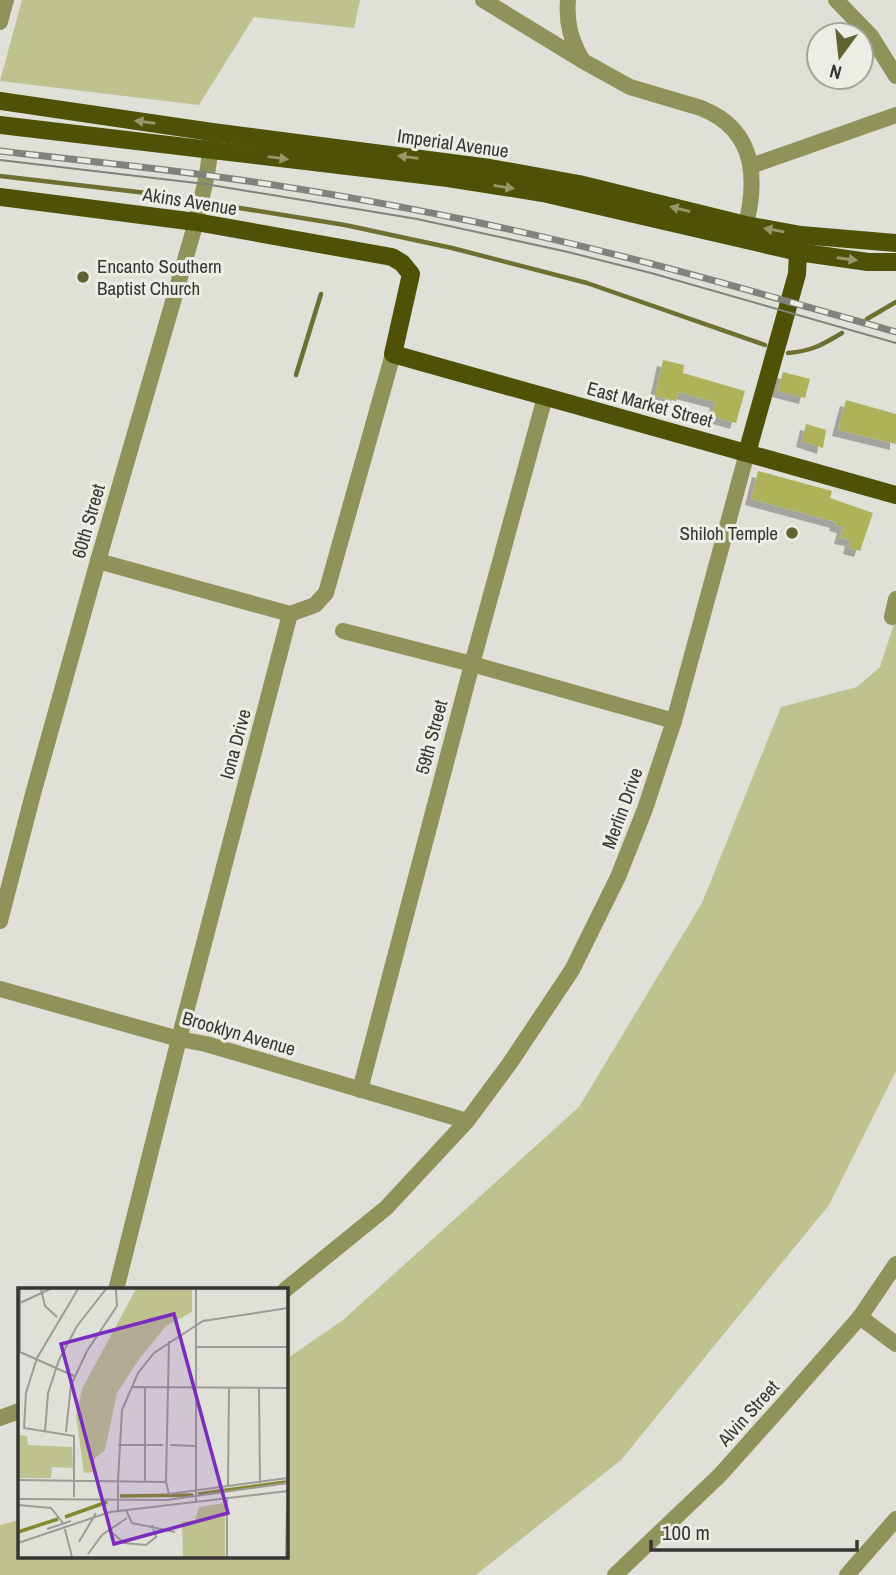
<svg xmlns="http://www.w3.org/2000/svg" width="896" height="1575" font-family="'Archivo Narrow',sans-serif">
<defs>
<filter id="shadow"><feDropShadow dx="-6" dy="6" stdDeviation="0" flood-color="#0004"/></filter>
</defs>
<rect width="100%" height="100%" fill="#dfe0d7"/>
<g fill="#bec28f">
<path d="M22,0H360L354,28L254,17L199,105L0,81Z"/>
<path d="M896,618V1071L829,1205L621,1460L476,1575H0V1525L19,1520V1556H285V1360L343,1320L579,1107L702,903L781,707L857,687L880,667Z"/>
</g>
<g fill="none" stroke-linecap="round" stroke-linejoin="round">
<g stroke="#6d7030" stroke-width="4.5">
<path d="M0,176L181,197"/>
<path d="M221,205L345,225L452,248L587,283L765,345"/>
<path d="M867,319L896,302"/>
<path d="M788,353C812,351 822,345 842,333"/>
<path d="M296,375L321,294"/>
</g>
</g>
<g fill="#aeb35a" filter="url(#shadow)">
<path d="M663,360L684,365L683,373L745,391L736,423L712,416L716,402L678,392L676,401L655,396Z"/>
<path d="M783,372L810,379L805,398L778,391Z"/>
<path d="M846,400L896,414V444L838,430Z"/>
<path d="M806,424L826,430L823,448L802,441Z"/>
<path d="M758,471L832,491L830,498L873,513L860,551L849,548L851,540L840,538L843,527L835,525L836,522L751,499Z"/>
</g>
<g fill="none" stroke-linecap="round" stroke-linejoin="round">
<g stroke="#8f935a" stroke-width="16">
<path d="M483,0L583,61L630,87L701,108C759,131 758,184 743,236"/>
<path d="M568,0C566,23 571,41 583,61"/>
<path d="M836,0L871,36L896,76"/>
<path d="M0,22L6,0"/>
<path d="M751,166L896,115"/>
<path d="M98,561L290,614"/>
<path d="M290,614L315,605L326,593L393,354"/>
<path d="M892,617L896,599"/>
<path d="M343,631L472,664L674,721"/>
<path d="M0,921L33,794L98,561L196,222L207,175L212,138"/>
<path d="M0,989L179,1039L206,1044L467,1121"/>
<path d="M360,1090L472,664L545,397"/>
<path d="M116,1290L179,1039L290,614"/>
<path d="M285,1290L386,1208L467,1121L510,1063L572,970L618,877L645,809L674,721L747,453"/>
<path d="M860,1317L896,1344"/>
<path d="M0,1418L19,1411"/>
<path d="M615,1575L720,1475L780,1408L860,1317L896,1264"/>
<path d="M847,1575L896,1519"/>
</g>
<g stroke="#4f5107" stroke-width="18">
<path d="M0,101L212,132L490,168L579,184L746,225L801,235L896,243"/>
<path d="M0,125L448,178L543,193L798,252L868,262H896"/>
<path d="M0,197L196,222L392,257L402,263L411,274L393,354L896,495"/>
<path d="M747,453L797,274L798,252L800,242"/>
</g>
<path stroke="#81827c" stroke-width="2" d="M0,160L205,184L417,219L568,252L651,273L896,343"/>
<g stroke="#81827c" stroke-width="7">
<path id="rail" d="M0,151C75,160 151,167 226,178C305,189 383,203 461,219C608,249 752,291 896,332"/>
</g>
<use href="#rail" stroke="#ecede4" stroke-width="4.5" stroke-dasharray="13" stroke-linecap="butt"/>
</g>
<defs><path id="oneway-solid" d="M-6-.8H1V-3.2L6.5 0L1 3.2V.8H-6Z" transform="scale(1.75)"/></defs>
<g fill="#96976a">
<use href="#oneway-solid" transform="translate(145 122) rotate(-172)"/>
<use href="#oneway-solid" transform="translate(408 157) rotate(-173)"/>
<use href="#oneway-solid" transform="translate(278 158) rotate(7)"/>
<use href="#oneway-solid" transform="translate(504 187) rotate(9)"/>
<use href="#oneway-solid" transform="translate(680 209) rotate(-166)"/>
<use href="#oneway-solid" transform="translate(774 230) rotate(-170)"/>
<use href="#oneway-solid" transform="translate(847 259) rotate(8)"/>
</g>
<g fill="#606330" stroke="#ecede4" stroke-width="2.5">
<circle cx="83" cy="277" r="7"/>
<circle cx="792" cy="533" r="7"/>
</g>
<g text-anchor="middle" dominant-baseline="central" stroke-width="6" stroke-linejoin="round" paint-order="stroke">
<g font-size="19" fill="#363633" stroke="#ecede4">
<text transform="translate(453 143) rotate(8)">Imperial Avenue</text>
<text transform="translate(190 201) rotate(9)">Akins Avenue</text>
<text transform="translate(650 404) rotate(15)">East Market Street</text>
<text transform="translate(88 521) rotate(-74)">60th Street</text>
<text transform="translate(431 737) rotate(-75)">59th Street</text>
<text transform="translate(235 744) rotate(-75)">Iona Drive</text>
<text transform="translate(622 808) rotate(-70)">Merlin Drive</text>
<text transform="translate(239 1033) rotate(16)">Brooklyn Avenue</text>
<text transform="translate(748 1413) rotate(-48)">Alvin Street</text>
</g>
<g font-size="19" fill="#363633" stroke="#ecede4" text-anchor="start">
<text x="97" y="266">Encanto Southern<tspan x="97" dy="22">Baptist Church</tspan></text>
<text x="778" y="533" text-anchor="end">Shiloh Temple</text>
</g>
</g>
<g transform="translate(18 1288)">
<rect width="270" height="270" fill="#dfe0d7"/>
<path d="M118,1H174V24L148,38L122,70L99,105L87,162L76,171L75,184L66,185L58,128L64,101ZM0,147L9,148L10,157L54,159L55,180L34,179L33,190H0ZM207,215V269H165L164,234L177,232L181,219Z" fill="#bec28f"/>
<path fill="none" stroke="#85892e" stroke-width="3.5" d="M180,206L268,194M102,208L175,207M47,229L89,214M0,244L40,231"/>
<path fill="none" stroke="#9b9c95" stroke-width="2" d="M2,1V64L56,88M23,1L27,18L39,29M2,15L32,1M179,59H270M113,99L270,100M127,100V194M241,100L242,195M27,144L30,105L41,72L59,38L88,1M48,144L53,97L69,63L99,18L98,1M100,157H145M152,157L178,158M0,192L148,194L151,206L270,190M100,193L104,122L120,85L136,65L185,33L270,20M100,193V223M148,193L151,53M210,197L211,100M56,209V148L6,140L8,105L19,70L60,1M0,211L149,212L270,195M178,214V1M0,217L33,220L45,235M108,222L114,235L157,244M46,238L54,269M29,241L53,233M91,242L106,255L128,257L138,249L134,237M61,254L78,225M0,255L92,224L270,203M70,266L84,247L109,230M209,269V209M268,269L269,223"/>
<path fill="#7b2cbf" fill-opacity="0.15" stroke="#7b2cbf" stroke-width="3.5" d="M156,26L210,225L96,256L43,56Z"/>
<rect width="270" height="270" fill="none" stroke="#363633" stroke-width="3.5"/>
</g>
<g transform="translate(840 56) rotate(195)"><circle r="33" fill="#ecede4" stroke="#a3a49d" stroke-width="2"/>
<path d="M0-5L12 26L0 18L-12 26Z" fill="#606330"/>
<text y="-10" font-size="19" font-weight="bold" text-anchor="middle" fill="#363633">N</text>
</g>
<path d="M651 1540v10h206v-10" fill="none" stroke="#363633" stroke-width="3.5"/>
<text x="662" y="1540" font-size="21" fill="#363633" stroke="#ecede4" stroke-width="5" paint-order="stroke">100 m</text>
</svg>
